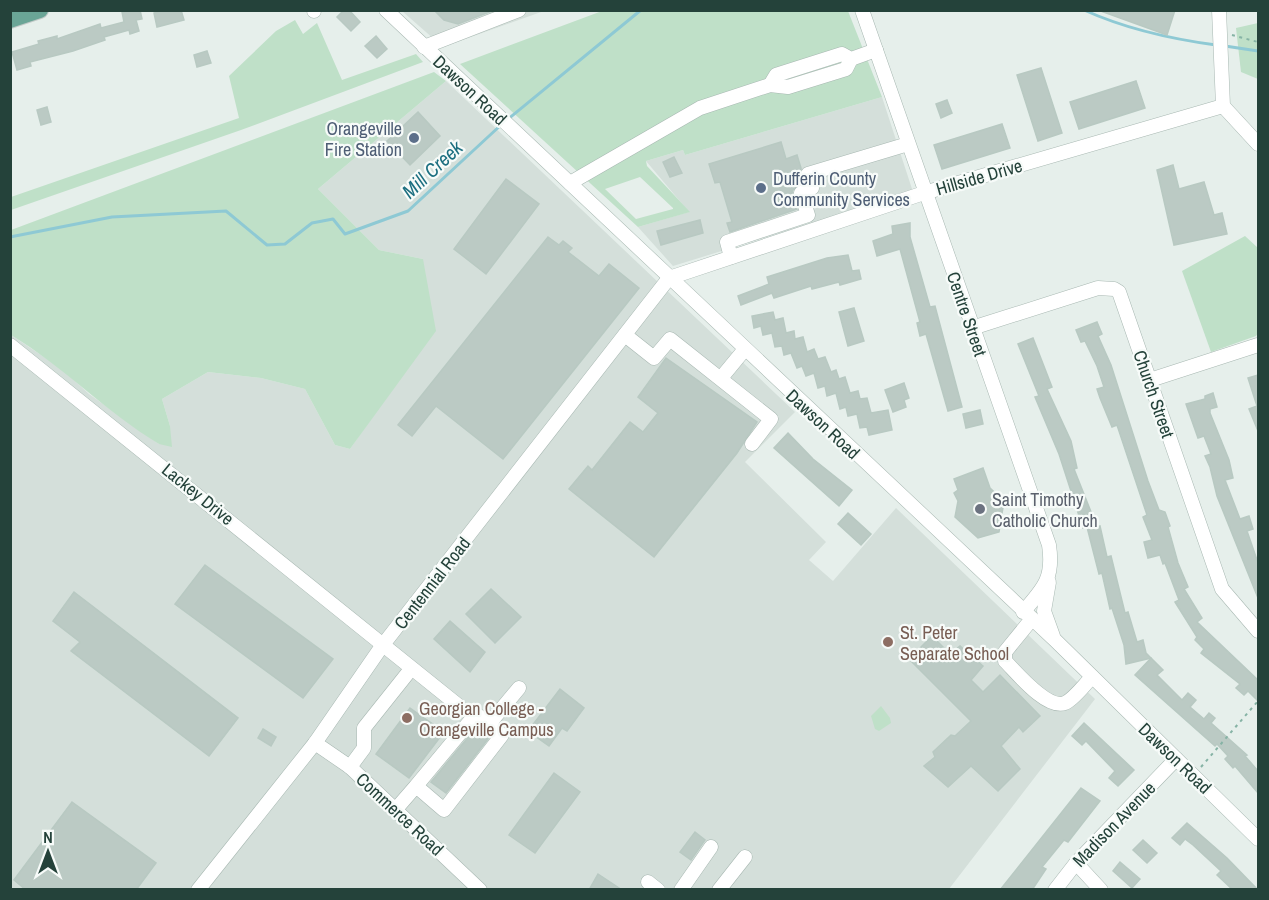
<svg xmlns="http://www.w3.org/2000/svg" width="1269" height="900" font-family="'Archivo Narrow',sans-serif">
<rect width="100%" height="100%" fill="#e6efeb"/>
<g fill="#d4dfda">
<path d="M402,11H544L443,47Z"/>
<path d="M446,81L795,412L745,462L826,542L809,560L833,581L896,508L1095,699L949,889L11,890V335L62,369L89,394L159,444L170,426L162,399L208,372L261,378L305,389L335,445L350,449L383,402L423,259L379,250L318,189Z"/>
<path d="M882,97L913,192L673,266L638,227L689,212L646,161L683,150L685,155Z"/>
</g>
<g fill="#bfe0c8" fill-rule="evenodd">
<path d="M602,11H848L882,97L685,155L683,150L646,161L647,166L690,212L638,227L460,64ZM640,177L673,208V209L636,219L605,189Z"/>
<path d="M295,20L303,34L317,23L342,80L416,54L423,62L241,130L11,210V197L239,118L229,76L276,31Z"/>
<path d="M1258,23V79L1241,72L1236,28Z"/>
<path d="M434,72L446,81L318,189L379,250L423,259L436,331L350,449L335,445L305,389L261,378L208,372L162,399L170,426L172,447L159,444C106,412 64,367 11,335V230Z"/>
<path d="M1245,236L1258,248V333L1256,336L1211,352L1182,271Z"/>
<path d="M881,706L890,718L891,723L879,731L875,729L871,716Z"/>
</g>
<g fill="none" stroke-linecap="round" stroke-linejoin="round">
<g stroke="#8ec9d4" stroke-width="3">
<path d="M1084,10C1126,29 1171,39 1216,45"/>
<path d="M1225,46L1258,51"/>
<path d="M507,120L641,10"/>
<path d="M10,237L112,217L226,211L267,245L285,244L312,223L333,219L345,234L408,211L502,124"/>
</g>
</g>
<g fill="#bbcac4" stroke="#b8c9c2" stroke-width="1.5">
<path d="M140,10L142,19L136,20L139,31L130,34L129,30L104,37L105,40L73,51L30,62L31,66L17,70L12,52L39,44L38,41L57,36V39L100,24L101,28L124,22L122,12Z"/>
<path d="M164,10H181L184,20L157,27L154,13Z"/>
<path d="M344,10H349L360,22L351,31L337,17Z"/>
<path d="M434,10H491L492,11L458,24L444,20Z"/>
<path d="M1098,10H1175L1167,35Z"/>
<path d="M376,36L387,49L377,58L365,46Z"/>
<path d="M207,51L211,63L197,67L194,55Z"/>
<path d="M1041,68L1062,133L1038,141L1017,75Z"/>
<path d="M1136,81L1145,108L1079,129L1070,102Z"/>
<path d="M947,100L952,113L941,118L936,104Z"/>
<path d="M47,107L51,122L41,125L37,110Z"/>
<path d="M418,112L440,136L410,165L387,141Z"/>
<path d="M1002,124L1010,148L942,169L934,145Z"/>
<path d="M781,142L786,159L797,155L801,168V183L792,191L797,209L730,232L727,223L732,222L720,182L715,183L709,164Z"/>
<path d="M674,157L682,173L670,177L663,162Z"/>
<path d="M1173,165L1179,189L1204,182L1214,215L1222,213L1227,234L1174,245L1157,170Z"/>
<path d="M506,179L539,204L486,274L454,249Z"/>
<path d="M700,220L703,233L661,245L657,231Z"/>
<path d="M910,223V237L930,307L935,306L962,407L948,411L926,334L920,336L917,323L920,322L900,249L877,256L873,241L893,234L892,226Z"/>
<path d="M548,237L559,245L563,241L572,248L568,252L599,276L609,264L639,288L503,459L436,406L412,436L398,425Z"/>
<path d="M848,255L852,271L859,270L861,279L840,285L839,282L812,289L811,286L774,298L772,293L741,305L738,296L769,284L767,277L827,258Z"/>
<path d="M854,308L864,341L848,346L839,312Z"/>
<path d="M773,312L775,320L783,318L786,333L794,331L795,339L803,337L807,352L814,349L818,359L825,357L831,372L836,370L839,379L845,377L850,393L858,391L860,399L867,398L871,413L888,410L892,430L869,435L867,427L860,428L857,414L848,416L846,407L840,409L836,393L827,396L825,386L818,388L814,373L806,376L802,366L797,368L791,353L784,355L782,346L775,347L772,333L763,335L761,326L754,328L752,316Z"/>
<path d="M1097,322L1102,334L1098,336L1111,365L1148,481L1159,510L1165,512L1170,526L1168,527L1178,563L1188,587L1184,589L1202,618L1197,622L1258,680V701L1248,691L1244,695L1236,688L1240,684L1201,653L1204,649L1195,640L1197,637L1175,602L1179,600L1165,563L1163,564L1160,555L1148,558L1144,542L1152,540L1143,517L1147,515L1117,425L1112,427L1100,398L1097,389L1104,387L1097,366L1085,341L1081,342L1076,330Z"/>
<path d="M1033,338L1052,387L1047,389L1071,441L1077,468L1074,469L1097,527L1100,526L1107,557L1111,556L1125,613L1128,612L1137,642L1143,640L1146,653L1151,658L1126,664L1124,645L1112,608L1110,609L1102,573L1099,574L1087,527L1083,528L1059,454L1035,397L1039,396L1018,344Z"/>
<path d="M666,358L757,422L737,453L654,557L569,489L588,466L592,470L630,422L643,432L658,413L638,397Z"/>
<path d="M1258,375V431L1249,409L1257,406L1248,378Z"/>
<path d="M904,383L909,398L904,400L906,407L893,412L885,390Z"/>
<path d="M1213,393L1217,407L1210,409V413L1229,460L1233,478L1225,480L1240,519L1249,516L1253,529L1247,531L1258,563V598L1217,496L1210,467L1205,456L1211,454L1204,436L1198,438L1186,404L1205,399V396Z"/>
<path d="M980,410L983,424L966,428L963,414Z"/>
<path d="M788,433L813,459L852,490L839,506L774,448Z"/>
<path d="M983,468L990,488L1004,501L999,532L978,538L955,517L958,501L954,493L958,490L954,479Z"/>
<path d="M848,513L871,534L861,545L838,524Z"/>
<path d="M205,565L333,659L303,698L175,604Z"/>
<path d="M491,589L521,617L495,643L466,614Z"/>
<path d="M74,592L238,718L209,756L71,651L80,642L53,621Z"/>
<path d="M450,621L485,652L470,672L434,639Z"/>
<path d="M932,636L950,654L960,646L983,666L971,680L983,692L1000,675L1040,716L1023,732L1019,727L1001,746L1020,769L998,791L971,766L948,787L924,766L935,757L933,752L951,735L955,736L971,721L909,659Z"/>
<path d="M1151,658L1163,670L1157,675L1182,700L1188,693L1196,700L1190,707L1204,719L1209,713L1215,718L1211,723L1247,755L1245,756L1258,771V793L1235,766L1233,768L1225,759L1228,756L1217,744L1215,746L1135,675Z"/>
<path d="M560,689L584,708L567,731L562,728L549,746L528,731Z"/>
<path d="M410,708L444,732L409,778L376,754Z"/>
<path d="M1084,723L1134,770L1118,786L1109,778L1115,771L1086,741L1082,745L1072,736Z"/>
<path d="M263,729L276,737L271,746L258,738Z"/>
<path d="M475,729L488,739L446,793L431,782Z"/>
<path d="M554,773L580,792L535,853L509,835Z"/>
<path d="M1081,788L1100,801L1068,842L1064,840L1042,867L1046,869L1032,890H1000Z"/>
<path d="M72,802L156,863L136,890H26L14,880Z"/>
<path d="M1187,823L1227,858L1258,890H1233L1217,875L1221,871L1193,845L1185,839L1180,845L1172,838Z"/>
<path d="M695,832L705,840L691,860L680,852Z"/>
<path d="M1143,840L1157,853L1147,863L1133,850Z"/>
<path d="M1120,862L1140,879L1132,888L1113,871Z"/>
<path d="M598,874L622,890H589Z"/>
</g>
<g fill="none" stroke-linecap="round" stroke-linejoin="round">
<g stroke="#a8b8b2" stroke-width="15">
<g id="minor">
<path d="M314,10V11"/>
<path d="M386,10L1055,640L1258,839"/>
<path d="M862,10L1049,545C1054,578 1044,588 1023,612"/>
<path d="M1219,10L1223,106L1258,144"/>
<path d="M424,47L519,10"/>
<path d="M770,85L776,75L842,54L851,59L876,50"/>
<path d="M570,183L700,108L770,85L788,87L846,69L851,59"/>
<path d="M731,257L727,242L808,215L801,193L812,188L808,174L908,144"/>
<path d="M669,278L924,193L1223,106"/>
<path d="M972,328L1098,288L1114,289L1119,292L1222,589L1258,631"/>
<path d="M625,335L654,358L670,339L771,419L752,444"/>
<path d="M10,345L459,706"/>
<path d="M721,378L745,349"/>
<path d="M1150,380L1258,345"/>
<path d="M1049,582L1044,611L1053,636"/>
<path d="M1031,620L1005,652V661C1017,673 1047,710 1065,703C1074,699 1084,685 1092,677"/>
<path d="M489,724L519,688"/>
<path d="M315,743L350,767L480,890"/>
<path d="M350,767L364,748V728L411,669"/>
<path d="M396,809L416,786L444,810L502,735L476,714L416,786"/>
<path d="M1076,863L1101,890"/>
<path d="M648,882L658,890"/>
<path d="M198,890L315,743L382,646L669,278"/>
<path d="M681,890L711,847"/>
<path d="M719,890L745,857"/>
<path d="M1055,890L1076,863L1176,759"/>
</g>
</g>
<g stroke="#c2cac8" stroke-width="18">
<path id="major" d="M10,20L40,10"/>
</g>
<g stroke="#86b3a5" stroke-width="2" stroke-dasharray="3 4.5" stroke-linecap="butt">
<path d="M1232,35L1258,42"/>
<path d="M1201,767L1258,701"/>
</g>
<use href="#minor" stroke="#fff" stroke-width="14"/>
<use href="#major" stroke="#6aa596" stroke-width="16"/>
</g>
<g fill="#5c6f8a" stroke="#f7fbf9" stroke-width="2">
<circle cx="414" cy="138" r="6"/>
<circle cx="761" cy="188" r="6"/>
</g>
<circle fill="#6b7280" stroke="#f7fbf9" stroke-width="2" cx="980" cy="509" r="6"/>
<g fill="#8d6e63" stroke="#f7fbf9" stroke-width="2">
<circle cx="888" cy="642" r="6"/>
<circle cx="407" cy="718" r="6"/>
</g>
<g text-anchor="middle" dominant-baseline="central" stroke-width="4.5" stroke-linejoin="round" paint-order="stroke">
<g font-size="18" fill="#24423a" stroke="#f7fbf9">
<text transform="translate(470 90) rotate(43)">Dawson Road</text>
<text transform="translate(979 177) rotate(-16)">Hillside Drive</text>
<text transform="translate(967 314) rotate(71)">Centre Street</text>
<text transform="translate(1154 394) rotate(71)">Church Street</text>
<text transform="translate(823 424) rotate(43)">Dawson Road</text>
<text transform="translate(198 494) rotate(39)">Lackey Drive</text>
<text transform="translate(432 583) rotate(-52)">Centennial Road</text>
<text transform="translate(1175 758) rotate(44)">Dawson Road</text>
<text transform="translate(400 814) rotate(43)">Commerce Road</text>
<text transform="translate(1114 824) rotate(-46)">Madison Avenue</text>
</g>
<g font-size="18" fill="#4e5e75" stroke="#f7fbf9" text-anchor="end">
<text x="402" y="128">Orangeville<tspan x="402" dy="21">Fire Station</tspan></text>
<text x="773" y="178" text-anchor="start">Dufferin County<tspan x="773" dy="21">Community Services</tspan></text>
</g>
<g font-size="18" fill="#5b616d" stroke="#f7fbf9" text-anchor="start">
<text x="992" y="499">Saint Timothy<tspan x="992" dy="21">Catholic Church</tspan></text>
</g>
<g font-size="18" fill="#785e54" stroke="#f7fbf9" text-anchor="start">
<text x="900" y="632">St. Peter<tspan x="900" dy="21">Separate School</tspan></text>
<text x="419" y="708">Georgian College -<tspan x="419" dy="21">Orangeville Campus</tspan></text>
</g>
<g font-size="20" font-style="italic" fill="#1c6f80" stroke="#f7fbf9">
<text transform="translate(432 169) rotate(-43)">Mill Creek</text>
</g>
</g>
<rect width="1269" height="900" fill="none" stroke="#24423a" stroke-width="24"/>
<g transform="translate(48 852)" stroke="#f7fbf9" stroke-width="4.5" paint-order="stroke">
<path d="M0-4.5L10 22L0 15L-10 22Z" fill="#24423a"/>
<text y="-9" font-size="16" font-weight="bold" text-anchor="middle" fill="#24423a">N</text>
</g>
</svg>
